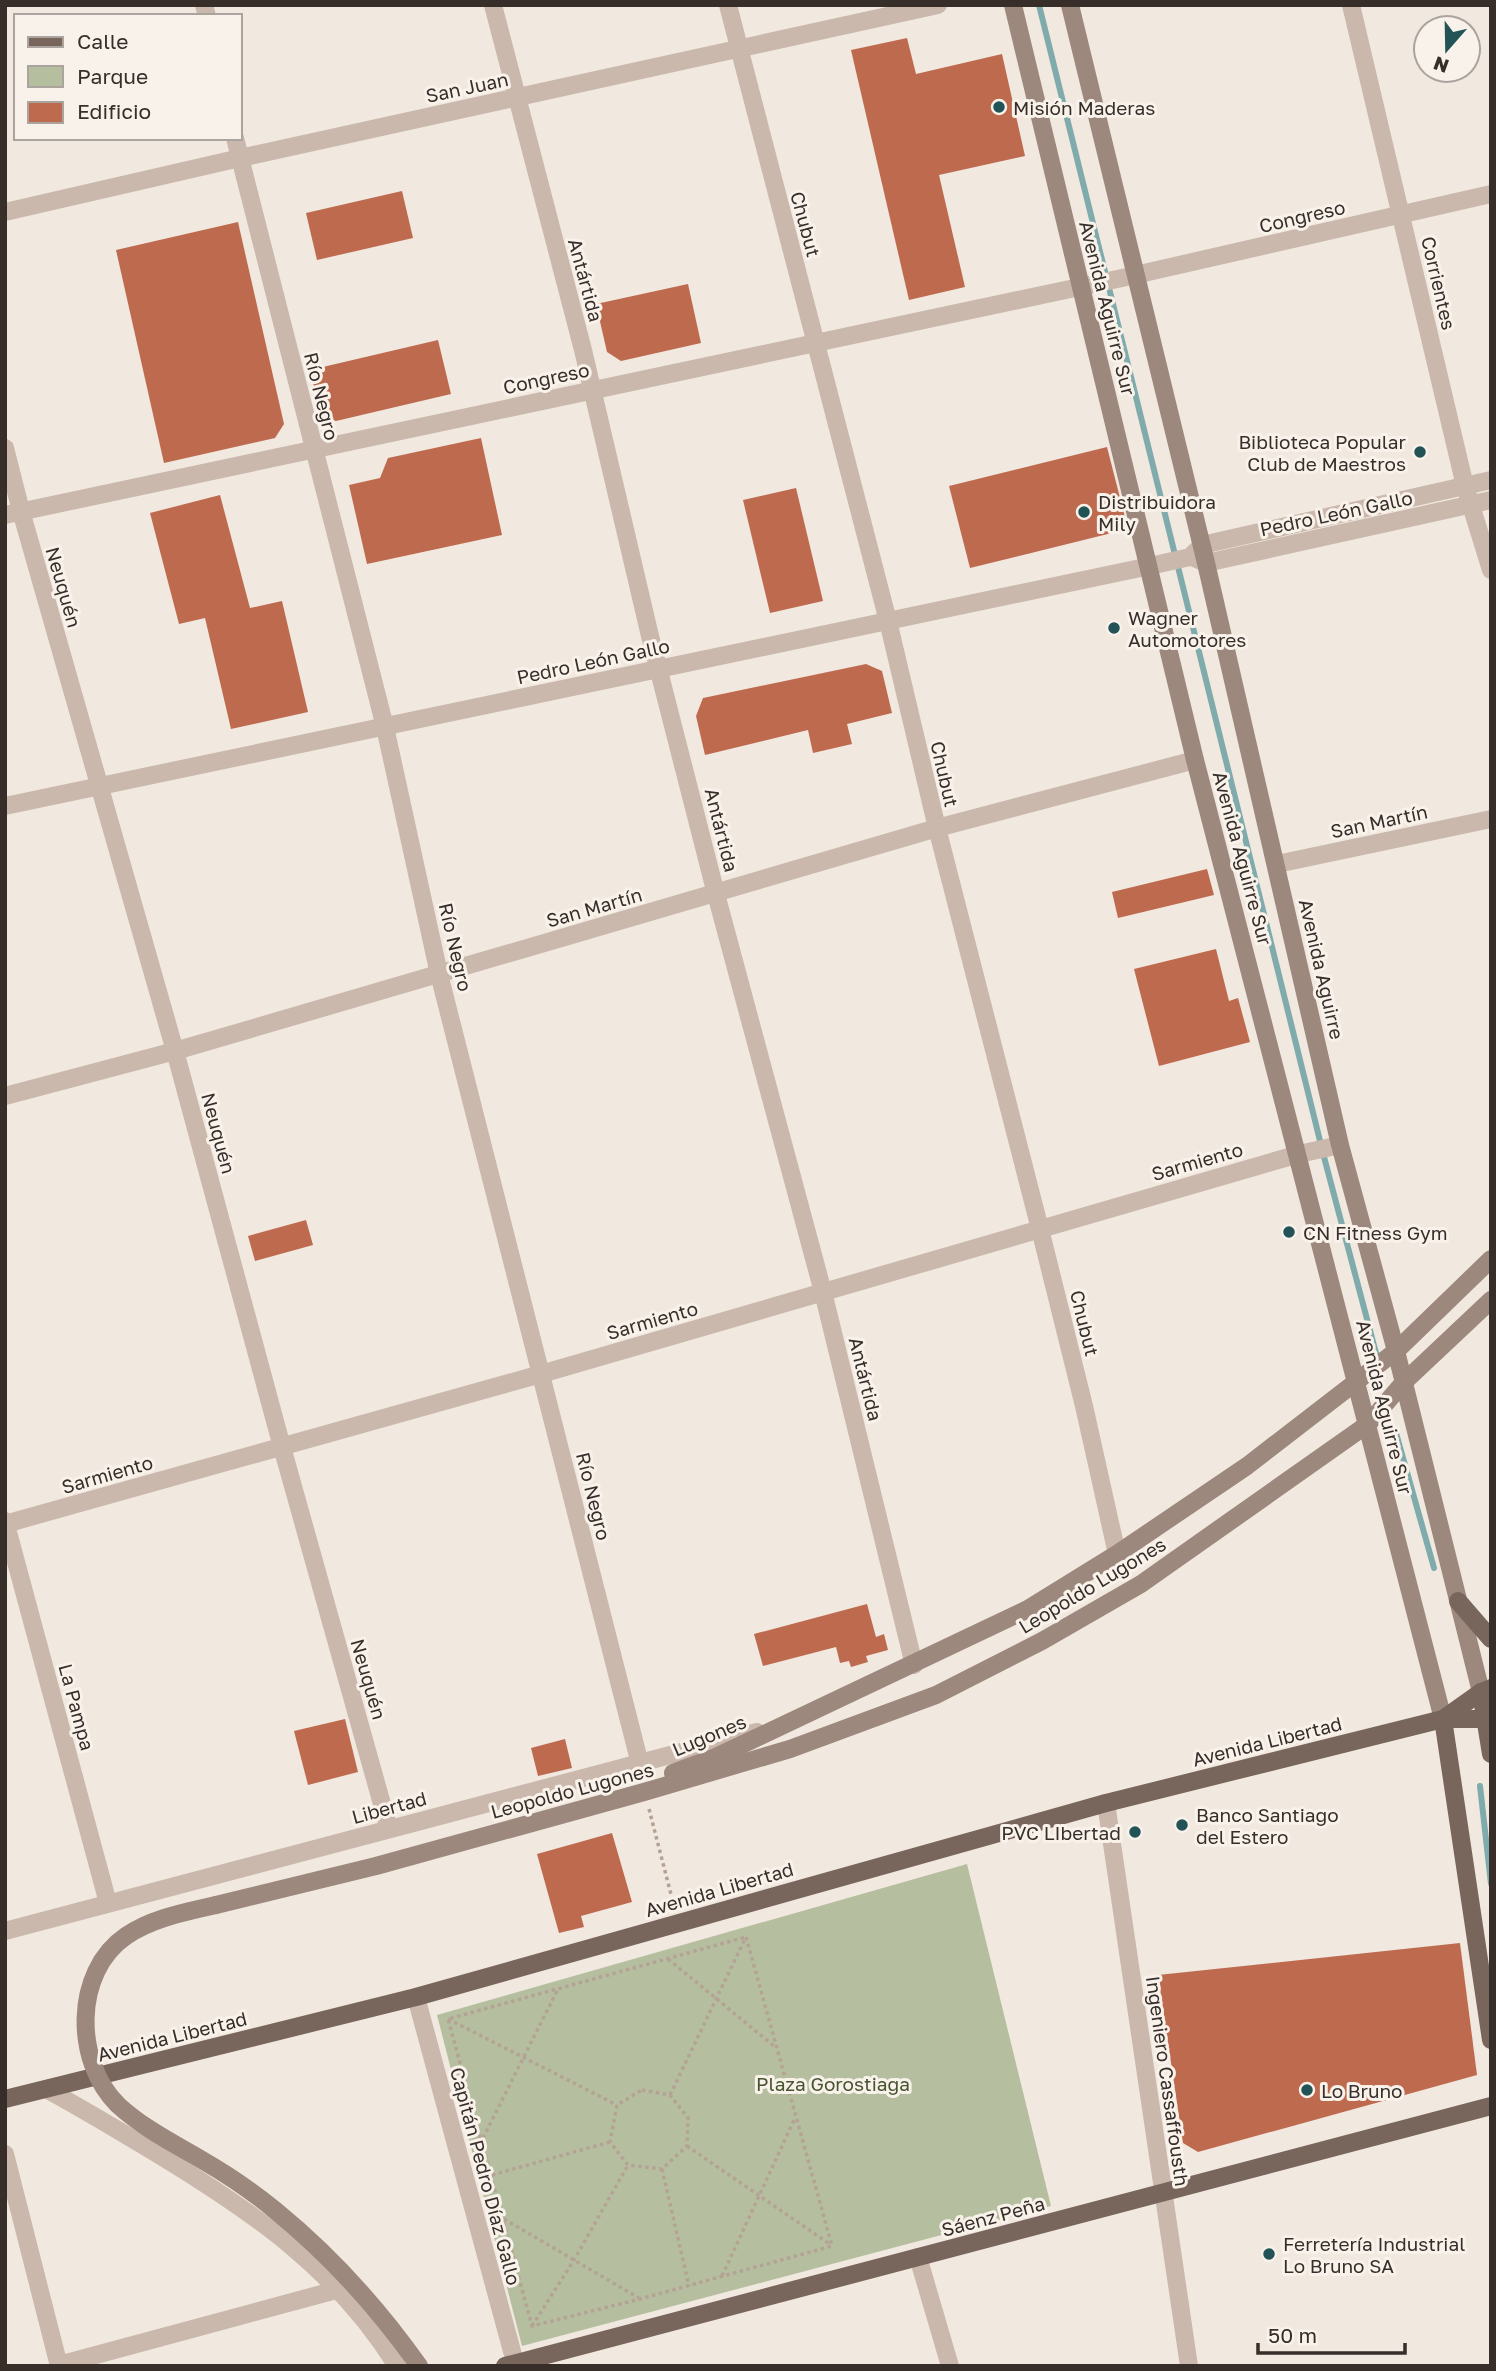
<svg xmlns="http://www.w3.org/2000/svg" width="1496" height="2371" font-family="'Golos Text',sans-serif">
<rect width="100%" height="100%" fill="#f1e8df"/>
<path fill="#b5bf9f" d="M967,1864L1051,2206L522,2346L437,2015Z"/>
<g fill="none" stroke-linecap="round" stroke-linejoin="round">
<g stroke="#7fabac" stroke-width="6">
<path d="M1039,5L1324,1157L1376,1353"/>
<path d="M1396,1433L1434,1568"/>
<path d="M1480,1786L1491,1884"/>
</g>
</g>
<g fill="#be6a4f">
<path d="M907,38L916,74L1002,54L1025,156L939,175L965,287L909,300L851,50Z"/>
<path d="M402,191L413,238L317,260L306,213Z"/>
<path d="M238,222L284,424L275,438L164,463L116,250Z"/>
<path d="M688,284L701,343L621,361L607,352L596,304Z"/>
<path d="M438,340L451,394L336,421L321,416L310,370Z"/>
<path d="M481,438L502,535L367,564L349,485L380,478L388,458Z"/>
<path d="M1107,447L1128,529L970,568L949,486Z"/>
<path d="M796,488L823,601L770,613L743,500Z"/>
<path d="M220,495L250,608L282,601L308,712L231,729L205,618L179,624L150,513Z"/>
<path d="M866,664L882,671L892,713L847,724L852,744L813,753L808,730L705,755L696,716L703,698Z"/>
<path d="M1207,869L1214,895L1118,918L1112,892Z"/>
<path d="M1216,949L1229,1001L1238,998L1250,1042L1159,1066L1134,969Z"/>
<path d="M306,1220L313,1245L255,1261L248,1236Z"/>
<path d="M867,1604L876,1637L884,1634L888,1650L866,1656L868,1662L851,1667L849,1661L840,1663L836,1647L763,1666L754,1634Z"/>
<path d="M345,1719L358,1772L308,1785L294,1731Z"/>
<path d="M565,1739L572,1768L538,1776L531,1748Z"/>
<path d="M612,1833L632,1902L581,1916L584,1927L559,1933L537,1854Z"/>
<path d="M1460,1943L1477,2075L1198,2152L1183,2143L1158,1975Z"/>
</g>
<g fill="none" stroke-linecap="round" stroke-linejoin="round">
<g stroke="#b4a395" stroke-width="3.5" stroke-dasharray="3.5 3.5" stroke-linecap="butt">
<path d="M649,1809L674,1906"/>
<path d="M746,1937L832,2246L640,2299L532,2326L448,2019Z"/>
<path d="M668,1959L774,2046"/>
<path d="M448,2019L617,2105"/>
<path d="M642,2090L670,2095L688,2118L687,2146L662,2169L628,2165L610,2142L617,2105Z"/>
<path d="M670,2095L745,1939"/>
<path d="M483,2138L558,1989"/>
<path d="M687,2146L831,2245"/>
<path d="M662,2169L689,2286"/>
<path d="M492,2175L610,2142"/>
<path d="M504,2219L639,2298"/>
<path d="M722,2276L795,2118"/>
<path d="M532,2326L574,2260L628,2165"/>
</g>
<g stroke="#c9b8ab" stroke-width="18">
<path d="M204,5L207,16"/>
<path d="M493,5L583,350L650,636L716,894L823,1292L914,1665"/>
<path d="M728,5L888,621L937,828L1040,1229L1084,1406L1117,1554"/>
<path d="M1351,5L1465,486L1491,570"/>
<path d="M235,138L385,727L439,974L640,1764"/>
<path d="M5,212L240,158L938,5"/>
<path d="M5,448L21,511L175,1051L282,1447L389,1829"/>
<path d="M5,515L1122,278L1491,194"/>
<path d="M1194,558L1206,563L1491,500"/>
<path d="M5,806L1150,566L1190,557L1202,545L1491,480"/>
<path d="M1277,864L1491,819"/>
<path d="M5,1096L175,1051L937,828L1195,760"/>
<path d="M5,1521L108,1903"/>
<path d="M5,1524L541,1374L1299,1154L1340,1145"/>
<path d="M1106,1803L1189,2366"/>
<path d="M5,1931L757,1732"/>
<path d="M416,1997L516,2366"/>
<path d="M46,2089C85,2110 123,2133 161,2156C256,2214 337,2270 397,2366"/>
<path d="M5,2154L59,2366"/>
<path d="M918,2257L950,2366"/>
<path d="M59,2365L340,2289"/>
</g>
<g stroke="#9c887c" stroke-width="18">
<path d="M1013,5L1195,760L1443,1719"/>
<path d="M1070,5L1206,563L1340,1145L1396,1351L1481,1692"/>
<path d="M673,1773L716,1757L1028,1609L1117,1554L1247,1466L1396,1351L1491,1259"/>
<path d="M216,1905L376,1866L644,1792L790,1749L936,1695L1042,1641L1141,1584L1368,1424L1404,1382L1491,1300"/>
</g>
<g stroke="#78655c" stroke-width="18">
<path d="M1458,1601L1491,1639"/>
<path d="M1481,1692L1491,1754"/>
<path d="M1443,1719L1491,2040"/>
<path d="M1443,1719L1481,1692L1491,1688"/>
<path d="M5,2099L416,1997L1106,1803L1443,1719H1491"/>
<path d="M505,2366L1491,2106"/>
</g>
<path stroke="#9c887c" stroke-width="18" d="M216,1905C186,1912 152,1918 126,1936C73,1972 74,2062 118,2105C143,2128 173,2143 202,2160C228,2175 253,2192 276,2211C331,2256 378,2308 419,2366"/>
</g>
<g fill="#225356" stroke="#f9f2eb" stroke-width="2.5">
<circle cx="999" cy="107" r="7"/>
<circle cx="1420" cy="452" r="7"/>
<circle cx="1084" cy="512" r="7"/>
<circle cx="1114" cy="628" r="7"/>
<circle cx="1289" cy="1232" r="7"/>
<circle cx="1182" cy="1825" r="7"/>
<circle cx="1135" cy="1832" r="7"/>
<circle cx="1307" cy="2090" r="7"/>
<circle cx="1269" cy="2254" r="7"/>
</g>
<g text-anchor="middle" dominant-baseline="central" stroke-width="6" stroke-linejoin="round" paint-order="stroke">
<g font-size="19" fill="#372e2a" stroke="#f9f2eb">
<text transform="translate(467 87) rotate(-12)">San Juan</text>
<text transform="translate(1302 216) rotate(-13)">Congreso</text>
<text transform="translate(806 224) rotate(75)">Chubut</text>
<text transform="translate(586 280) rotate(75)">Antártida</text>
<text transform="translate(1439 283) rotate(77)">Corrientes</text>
<text transform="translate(1108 308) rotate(76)">Avenida Aguirre Sur</text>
<text transform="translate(546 378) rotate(-12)">Congreso</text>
<text transform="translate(322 396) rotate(76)">Río Negro</text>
<text transform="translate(1336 513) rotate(-12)">Pedro León Gallo</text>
<text transform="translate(64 587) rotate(74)">Neuquén</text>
<text transform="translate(593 661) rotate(-12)">Pedro León Gallo</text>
<text transform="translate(945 774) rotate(77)">Chubut</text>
<text transform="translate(1379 821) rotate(-12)">San Martín</text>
<text transform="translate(722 830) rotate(76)">Antártida</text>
<text transform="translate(1243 858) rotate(75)">Avenida Aguirre Sur</text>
<text transform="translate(594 907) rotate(-16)">San Martín</text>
<text transform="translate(456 947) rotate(77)">Río Negro</text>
<text transform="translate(1322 969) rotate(77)">Avenida Aguirre</text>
<text transform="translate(219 1133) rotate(75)">Neuquén</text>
<text transform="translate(1197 1161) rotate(-16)">Sarmiento</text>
<text transform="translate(652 1320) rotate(-16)">Sarmiento</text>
<text transform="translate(1085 1323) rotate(76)">Chubut</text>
<text transform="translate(866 1379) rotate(76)">Antártida</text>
<text transform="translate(1385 1407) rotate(76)">Avenida Aguirre Sur</text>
<text transform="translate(107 1474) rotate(-16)">Sarmiento</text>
<text transform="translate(594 1496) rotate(76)">Río Negro</text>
<text transform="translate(1092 1585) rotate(-31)">Leopoldo Lugones</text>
<text transform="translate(369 1679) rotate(74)">Neuquén</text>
<text transform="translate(77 1707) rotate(75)">La Pampa</text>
<text transform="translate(709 1735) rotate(-23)">Lugones</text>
<text transform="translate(1267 1741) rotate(-14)">Avenida Libertad</text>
<text transform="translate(572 1790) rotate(-15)">Leopoldo Lugones</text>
<text transform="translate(389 1807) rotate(-15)">Libertad</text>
<text transform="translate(719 1889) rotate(-16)">Avenida Libertad</text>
<text transform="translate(172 2036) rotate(-14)">Avenida Libertad</text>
<text transform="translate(1168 2081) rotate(82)">Ingeniero Cassaffousth</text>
<text transform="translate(486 2176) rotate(75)">Capitán Pedro Díaz Gallo</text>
<text transform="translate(993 2216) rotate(-15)">Sáenz Peña</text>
</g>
<g font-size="19" fill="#372e2a" stroke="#f9f2eb" text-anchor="start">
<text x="1013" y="107">Misión Maderas</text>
<text x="1406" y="441" text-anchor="end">Biblioteca Popular<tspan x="1406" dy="22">Club de Maestros</tspan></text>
<text x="1098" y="501">Distribuidora<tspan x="1098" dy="22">Mily</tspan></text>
<text x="1128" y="617">Wagner<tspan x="1128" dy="22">Automotores</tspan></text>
<text x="1303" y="1232">CN Fitness Gym</text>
<text x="1196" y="1814">Banco Santiago<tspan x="1196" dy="22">del Estero</tspan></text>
<text x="1121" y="1832" text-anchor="end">PVC LIbertad</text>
<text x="1321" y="2090">Lo Bruno</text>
<text x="1283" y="2243">Ferretería Industrial<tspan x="1283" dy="22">Lo Bruno SA</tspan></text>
</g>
<g font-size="19" fill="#46542f" stroke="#f9f2eb">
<text x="833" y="2083">Plaza Gorostiaga</text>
</g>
</g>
<rect width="1496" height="2371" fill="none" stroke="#372e2a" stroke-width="14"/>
<rect x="14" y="14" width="228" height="126" fill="#f9f2eb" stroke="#aba49e" stroke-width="2"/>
<rect x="28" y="37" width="35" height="10" fill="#78655c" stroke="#aba49e" stroke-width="2"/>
<text x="77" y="49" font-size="21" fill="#372e2a">Calle</text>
<rect x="28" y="66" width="35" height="21" fill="#b5bf9f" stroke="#aba49e" stroke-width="2"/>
<text x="77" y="84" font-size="21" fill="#372e2a">Parque</text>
<rect x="28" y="102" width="35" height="21" fill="#be6a4f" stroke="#aba49e" stroke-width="2"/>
<text x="77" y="119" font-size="21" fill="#372e2a">Edificio</text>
<g transform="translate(1447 49) rotate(200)"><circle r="33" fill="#f9f2eb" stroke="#aba49e" stroke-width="2"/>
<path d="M0-5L12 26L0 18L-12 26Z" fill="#225356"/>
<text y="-10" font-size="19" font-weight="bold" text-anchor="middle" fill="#372e2a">N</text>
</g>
<path d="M1258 2343v10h147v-10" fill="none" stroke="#372e2a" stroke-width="3.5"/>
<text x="1268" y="2343" font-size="21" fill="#372e2a" stroke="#f9f2eb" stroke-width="5" paint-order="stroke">50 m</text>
</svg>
